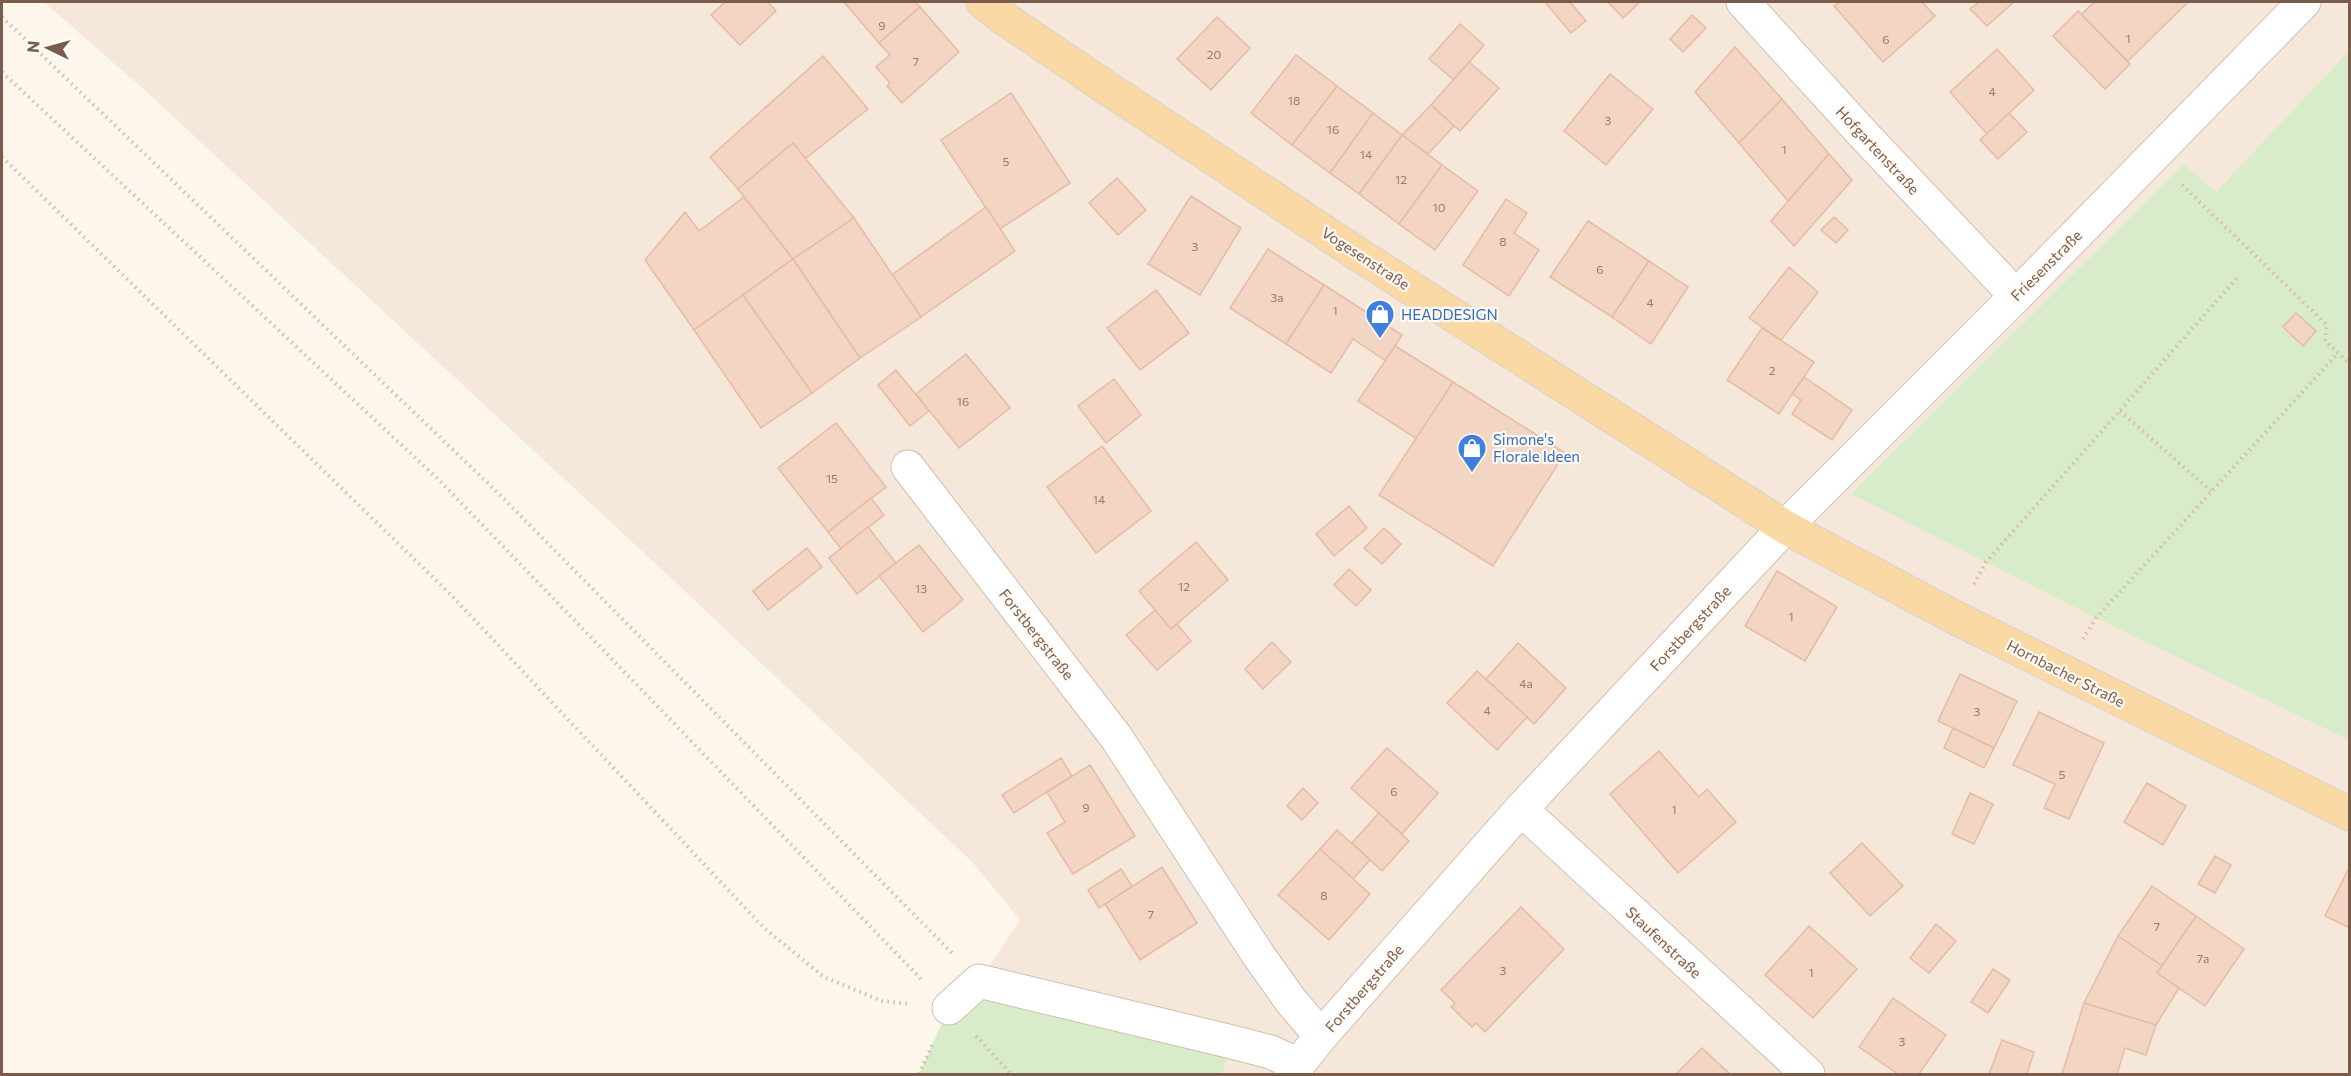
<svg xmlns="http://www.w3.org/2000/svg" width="2351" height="1076" font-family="Commissioner,sans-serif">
<rect width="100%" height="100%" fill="#fdf6ec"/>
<path fill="#f5e8da" d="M44,2H2349V1074H1222L1232,1042L979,981L1020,920L972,862L657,565L151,96Z"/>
<g fill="#d8ecc9">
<path d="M2349,51V740L2096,618L1851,494L2184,164L2216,192Z"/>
<path d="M979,981L1232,1042L1222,1074H919L949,1008Z"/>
</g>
<g fill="#f3d5c3" stroke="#e6bba3" stroke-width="1.5">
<path d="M725,2H768L776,11L740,45L711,15Z"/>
<path d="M844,2H915L920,7L879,43Z"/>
<path d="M1545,2H1570L1586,21L1571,33Z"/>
<path d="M1608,2H1640L1623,18Z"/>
<path d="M1840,2H1922L1935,16L1883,62L1834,6Z"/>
<path d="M1979,2H2014L1987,26L1970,9Z"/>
<path d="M2094,2H2188L2128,61L2081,15Z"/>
<path d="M920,7L959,52L902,103L887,86L890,83L876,67L890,55L879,43Z"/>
<path d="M2078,11L2130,64L2105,89L2053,36Z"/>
<path d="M1692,15L1706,28L1683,52L1670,39Z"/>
<path d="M1217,17L1250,48L1211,90L1177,59Z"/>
<path d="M1460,24L1484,45L1454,80L1429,59Z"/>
<path d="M1735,47L1782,99L1739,143L1695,92Z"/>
<path d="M1997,49L2034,90L1987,134L1950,92Z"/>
<path d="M1296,55L1337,86L1292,145L1251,113Z"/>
<path d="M823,56L868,109L805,159L793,143L738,189L710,157Z"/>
<path d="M1469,62L1499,88L1460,131L1431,105Z"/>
<path d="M1610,74L1653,109L1606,165L1564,131Z"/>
<path d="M1337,86L1373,113L1330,173L1292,145Z"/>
<path d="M1011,93L1070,183L1000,229L941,140Z"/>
<path d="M1782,99L1829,154L1788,201L1739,143Z"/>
<path d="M1431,105L1454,126L1428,154L1402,135Z"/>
<path d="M1373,113L1402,135L1359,194L1330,173Z"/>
<path d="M2009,113L2027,132L1998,159L1980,140Z"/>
<path d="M1402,135L1442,165L1399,224L1359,194Z"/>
<path d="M793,143L854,218L793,259L738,189Z"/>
<path d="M1829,154L1852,180L1794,246L1771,221Z"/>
<path d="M1442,165L1478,191L1435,250L1399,224Z"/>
<path d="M1117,178L1146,210L1118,235L1089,203Z"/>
<path d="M1191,196L1241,228L1200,295L1148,264Z"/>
<path d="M744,197L793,259L694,330L645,260L685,212L699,231Z"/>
<path d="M1506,199L1527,213L1514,233L1539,250L1509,296L1463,265Z"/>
<path d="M986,207L1015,251L921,317L892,275Z"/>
<path d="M1834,217L1848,230L1836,243L1821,230Z"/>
<path d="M854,218L921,317L860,358L793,259Z"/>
<path d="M1588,221L1649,261L1612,317L1550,277Z"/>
<path d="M1268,249L1324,285L1286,344L1230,308Z"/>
<path d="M793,259L860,358L812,393L743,295Z"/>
<path d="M1649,261L1688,287L1651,344L1612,317Z"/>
<path d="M1789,267L1818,292L1781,340L1749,318Z"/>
<path d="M1324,285L1402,335L1386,361L1353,339L1331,373L1286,344Z"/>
<path d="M1156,290L1189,333L1140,370L1107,328Z"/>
<path d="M743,295L812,393L761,428L694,330Z"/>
<path d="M2296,313L2316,331L2303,346L2283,327Z"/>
<path d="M1762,328L1814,362L1779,414L1727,380Z"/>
<path d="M1395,346L1453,382L1417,439L1358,401Z"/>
<path d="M966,354L1010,408L959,448L916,394Z"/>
<path d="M896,370L929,411L910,426L878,385Z"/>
<path d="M1804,377L1852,410L1832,440L1792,414L1801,400L1792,394Z"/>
<path d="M1114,379L1141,415L1106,443L1078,406Z"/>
<path d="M1453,382L1565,453L1493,566L1379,495Z"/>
<path d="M836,423L886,487L828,532L778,468Z"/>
<path d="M1102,446L1151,511L1096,553L1047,487Z"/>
<path d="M871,498L884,515L841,549L828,532Z"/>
<path d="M1349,506L1367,528L1334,556L1316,534Z"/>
<path d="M868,527L896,563L857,594L829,558Z"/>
<path d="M1384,528L1401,544L1382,564L1364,548Z"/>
<path d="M1196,542L1228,580L1171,629L1139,591Z"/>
<path d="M919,545L963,600L923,632L879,576Z"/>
<path d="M807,548L822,567L768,610L753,591Z"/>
<path d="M1349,569L1371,590L1356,606L1334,585Z"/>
<path d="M1777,571L1837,607L1805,661L1745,626Z"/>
<path d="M1155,610L1171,629L1177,624L1191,641L1157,670L1126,635Z"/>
<path d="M1272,642L1291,662L1263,689L1245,669Z"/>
<path d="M1518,643L1566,688L1534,724L1486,679Z"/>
<path d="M1477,671L1527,717L1497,750L1447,703Z"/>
<path d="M1960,674L2017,701L1994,748L1938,721Z"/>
<path d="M2039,712L2104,743L2069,819L2044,808L2055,784L2013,765Z"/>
<path d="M1953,728L1994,748L1984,768L1944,748Z"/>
<path d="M1387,748L1438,793L1402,834L1351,788Z"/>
<path d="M1659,751L1699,797L1707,789L1736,822L1678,873L1610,794Z"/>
<path d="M1061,758L1072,776L1014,813L1002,795Z"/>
<path d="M1090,765L1135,836L1073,874L1047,833L1065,822L1047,792Z"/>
<path d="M2147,783L2186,806L2163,845L2124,822Z"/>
<path d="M1303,788L1318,803L1302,820L1287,806Z"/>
<path d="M1970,793L1993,804L1974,844L1952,834Z"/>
<path d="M1379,813L1409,841L1382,871L1352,843Z"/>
<path d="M1337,830L1370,860L1353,879L1320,849Z"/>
<path d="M1862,843L1903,886L1870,916L1830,873Z"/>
<path d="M1320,849L1370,894L1329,940L1278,895Z"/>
<path d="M2215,856L2231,865L2215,893L2198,884Z"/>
<path d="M2350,866V928L2325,916Z"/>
<path d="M1162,867L1197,923L1140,960L1105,904Z"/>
<path d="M1121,869L1132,886L1099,908L1088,890Z"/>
<path d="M2152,886L2196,916L2162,966L2118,936Z"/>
<path d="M1521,907L1564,949L1485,1032L1476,1023L1472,1027L1451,1007L1455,1003L1441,990Z"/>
<path d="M2196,916L2244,949L2205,1006L2157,973Z"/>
<path d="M1936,924L1956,941L1929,973L1910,958Z"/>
<path d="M1809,926L1857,969L1813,1018L1765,975Z"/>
<path d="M2118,936L2162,966L2157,973L2179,988L2156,1025L2084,1003Z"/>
<path d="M1993,969L2010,980L1988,1013L1971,1002Z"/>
<path d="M1893,998L1946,1035L1919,1074H1898L1859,1047Z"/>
<path d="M2084,1003L2156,1025L2146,1055L2125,1048L2117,1074H2062Z"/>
<path d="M2002,1040L2034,1052L2027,1074H1989Z"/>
<path d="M1702,1048L1730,1074H1676Z"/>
</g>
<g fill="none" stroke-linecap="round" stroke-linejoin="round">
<g stroke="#d1beb0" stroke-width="35">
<g id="minor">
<path d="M1743,2L1863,134L2016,296"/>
<path d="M908,467L1116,737L1259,956L1291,1001L1321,1036"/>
<path d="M1521,809L1808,1074"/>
<path d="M949,1008L979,981L1232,1042L1271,1052L1298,1065"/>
<path d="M1291,1074L1321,1036L1521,809L1785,527L2016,296L2304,2"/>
</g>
</g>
<g stroke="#dad1cd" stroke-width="35">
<path id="major" d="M983,2L1002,17L1098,82L1367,260L1785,527L1956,618L2350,814"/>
</g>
<g stroke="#d9b8a5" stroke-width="4" stroke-dasharray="1.5 4.5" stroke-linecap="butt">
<path d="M2,17L498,493L952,953"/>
<path d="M2,72L438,479L921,979"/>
<path d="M2,157L452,596L764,928L824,977L882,1001L911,1004"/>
<path d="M2182,185L2327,325L2325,341L2350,364"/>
<path d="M2120,411L2211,491"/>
<path d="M1974,584L1986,562L2237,278"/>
<path d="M2083,639L2096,618L2338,353"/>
<path d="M976,1036L1011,1074"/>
<path d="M919,1074L933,1043"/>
</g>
<use href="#minor" stroke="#fff" stroke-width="33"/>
<use href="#major" stroke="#fbd9a5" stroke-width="33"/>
</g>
<defs>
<g id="shop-pin" transform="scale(1.5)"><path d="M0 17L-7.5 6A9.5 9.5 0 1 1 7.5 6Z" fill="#3f7fe0" stroke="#fffaf3"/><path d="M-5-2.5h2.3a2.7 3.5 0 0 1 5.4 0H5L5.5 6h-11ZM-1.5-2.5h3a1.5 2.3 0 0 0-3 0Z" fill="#fff"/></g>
</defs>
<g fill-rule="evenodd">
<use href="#shop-pin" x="1380" y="314"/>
<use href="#shop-pin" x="1472" y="448"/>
</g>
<g text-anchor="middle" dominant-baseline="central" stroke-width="4.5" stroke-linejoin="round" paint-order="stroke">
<g font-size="12" fill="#987a6a">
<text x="882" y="25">9</text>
<text x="2128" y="38">1</text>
<text x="1886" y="39">6</text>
<text x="1214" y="54">20</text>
<text x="916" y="61">7</text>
<text x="1992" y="91">4</text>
<text x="1294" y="100">18</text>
<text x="1608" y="120">3</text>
<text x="1333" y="129">16</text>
<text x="1784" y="149">1</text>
<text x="1366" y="154">14</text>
<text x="1006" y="161">5</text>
<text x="1401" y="179">12</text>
<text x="1439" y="207">10</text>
<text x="1503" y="241">8</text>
<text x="1195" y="246">3</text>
<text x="1600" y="269">6</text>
<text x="1277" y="297">3a</text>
<text x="1650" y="302">4</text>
<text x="1335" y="310">1</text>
<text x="1772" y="370">2</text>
<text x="963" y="401">16</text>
<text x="832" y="478">15</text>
<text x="1099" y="499">14</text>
<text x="1184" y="586">12</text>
<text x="921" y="588">13</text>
<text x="1791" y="616">1</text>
<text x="1526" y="683">4a</text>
<text x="1487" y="710">4</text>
<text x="1977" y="711">3</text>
<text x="2062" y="774">5</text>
<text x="1394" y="791">6</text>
<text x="1086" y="807">9</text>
<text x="1674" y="809">1</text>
<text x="1324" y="895">8</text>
<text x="1151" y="914">7</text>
<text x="2157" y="926">7</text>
<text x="2203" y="958">7a</text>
<text x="1503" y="970">3</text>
<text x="1811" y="972">1</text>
<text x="1902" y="1041">3</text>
</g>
<g font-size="15" fill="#7a5c4d" stroke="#fffaf3">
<text transform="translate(1878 150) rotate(47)">Hofgartenstraße</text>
<text transform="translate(1366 258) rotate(33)">Vogesenstraße</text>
<text transform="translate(2046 265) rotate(-45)">Friesenstraße</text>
<text transform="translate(1690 628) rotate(-47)">Forstbergstraße</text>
<text transform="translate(1037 634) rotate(52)">Forstbergstraße</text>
<text transform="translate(2066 673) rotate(27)">Hornbacher Straße</text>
<text transform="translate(1664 942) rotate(43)">Staufenstraße</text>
<text transform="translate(1364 988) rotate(-49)">Forstbergstraße</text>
</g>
<g font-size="15" fill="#366cbe" stroke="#fffaf3" text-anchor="start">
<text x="1401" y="314">HEADDESIGN</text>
<text x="1493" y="439">Simone's<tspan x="1493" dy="17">Florale Ideen</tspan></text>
</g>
</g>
<rect width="2351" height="1076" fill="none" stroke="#7a5c4d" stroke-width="6"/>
<g transform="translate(48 48) rotate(275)" stroke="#fffaf3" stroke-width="4.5" paint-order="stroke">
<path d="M0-4.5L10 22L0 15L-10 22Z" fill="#7a5c4d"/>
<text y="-9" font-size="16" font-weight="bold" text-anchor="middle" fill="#7a5c4d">N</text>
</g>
</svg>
